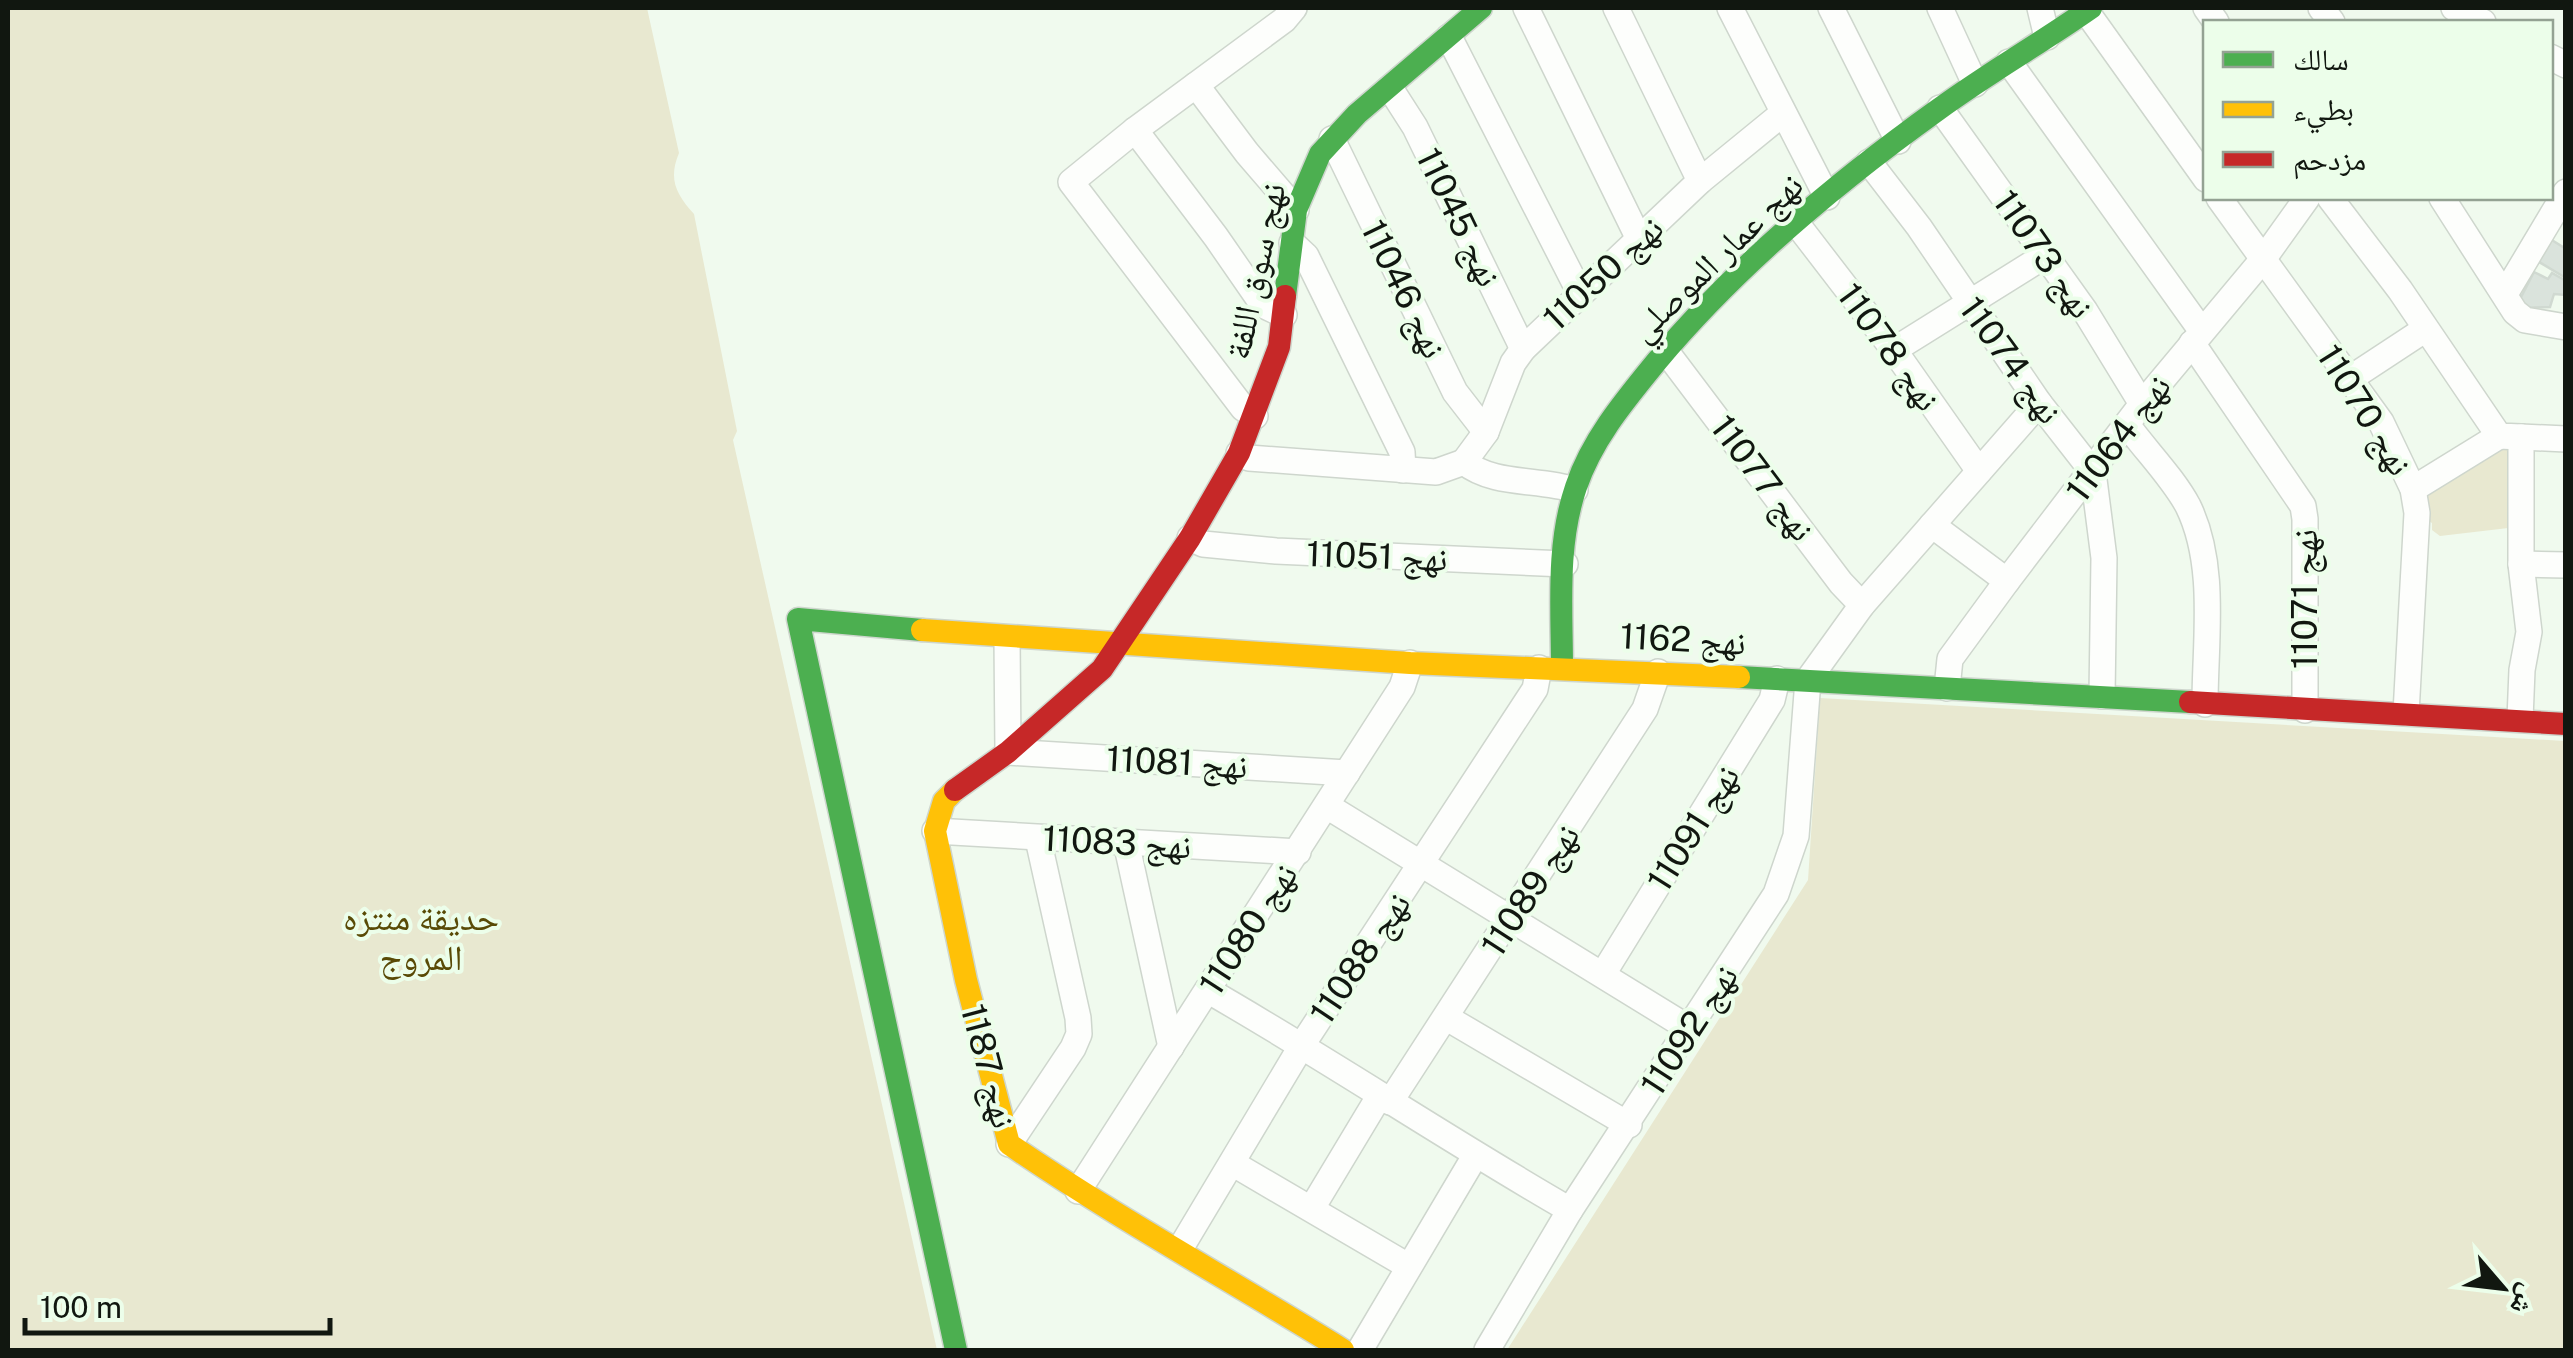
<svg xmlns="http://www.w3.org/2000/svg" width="2573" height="1358" font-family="'Public Sans','Noto Naskh Arabic',sans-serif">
<rect width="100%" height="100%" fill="#f0faee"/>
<g fill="#e8e8d0">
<path d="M8,8H647L679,153C668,179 676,194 694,214L737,431L733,440L937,1350H8Z"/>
<path d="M2515,438L2517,527L2440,536L2432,530V523L2426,519L2425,497L2501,443Z"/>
<path d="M1820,698L2565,741V1350H1507L1808,880Z"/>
</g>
<g fill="#dae3dc" stroke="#d0d9d1" stroke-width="2.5">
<path d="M2547,237L2566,249V278L2534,259Z"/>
<path d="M2534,272L2548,279L2552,273L2566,281V295L2554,294L2550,307L2520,308L2518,303Z"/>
</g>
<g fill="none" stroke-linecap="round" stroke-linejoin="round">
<g stroke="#ced6cd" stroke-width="28">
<g id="street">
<path d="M1526,8L1639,239"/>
<path d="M1616,8L1700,181"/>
<path d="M1730,8L1827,197"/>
<path d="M1831,8L1898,141"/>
<path d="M1940,8L1975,84"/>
<path d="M2040,8L2047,37"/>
<path d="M2206,8L2216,22"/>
<path d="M2321,8L2332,22"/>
<path d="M2454,8L2483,22"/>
<path d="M2086,11L2206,179"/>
<path d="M1449,37L1580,293"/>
<path d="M2550,57L2566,65"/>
<path d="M2009,62L2201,330"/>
<path d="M1196,85L1247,153L1296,210"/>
<path d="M1390,88L1415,127L1523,349"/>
<path d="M1940,108L2085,311L2142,404"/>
<path d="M1135,130L1216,237L1263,305L1284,315"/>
<path d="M1332,139L1455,392L1486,432"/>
<path d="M1869,162L1919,227L2039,403L2093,472L2104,558L2102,696"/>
<path d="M2219,198L2381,422L2413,489L2417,513L2406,713"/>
<path d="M2330,198L2400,290L2499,436L2521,437V564L2529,632L2522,670L2520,719"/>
<path d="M2442,198L2515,312L2525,320L2566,327"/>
<path d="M1797,224L1894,350L1979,471"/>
<path d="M1292,243L1306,256L1402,452L1403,470"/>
<path d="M2505,294L2566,192"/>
<path d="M2192,343L2303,506L2305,519V710"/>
<path d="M1665,350L1841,583L1862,605"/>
<path d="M1894,350L2046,255"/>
<path d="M2351,378L2424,330"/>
<path d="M1255,416L1243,408L1071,182L1135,130L1284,20L1294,8"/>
<path d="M2128,426C2147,452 2173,478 2188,506C2217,565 2205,640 2205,704"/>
<path d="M2521,437L2566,439"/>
<path d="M1239,453L1249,458L1436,472L1464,462C1494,486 1538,478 1575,490"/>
<path d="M1464,462L1486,432L1513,363L1523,349L1700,181L1782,114"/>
<path d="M2413,489L2499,436"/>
<path d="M1932,525L2007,581"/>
<path d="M1190,538L1203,544L1276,551L1565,564"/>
<path d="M2521,564L2566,565"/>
<path d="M1007,638L1008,752L1347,773"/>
<path d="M1947,688L1950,659L2007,581L2142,404L2264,258L2307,198"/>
<path d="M1327,806L1690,1029"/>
<path d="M935,831L1298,852"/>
<path d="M1126,842L1171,1047"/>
<path d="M1603,974L1772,700L1777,679"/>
<path d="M1209,991C1331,1061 1448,1140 1570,1210"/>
<path d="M1447,1018L1629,1125"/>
<path d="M1390,1102L1645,709L1658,672"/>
<path d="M1009,1144L1073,1048L1079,1034L1078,1018L1038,839"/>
<path d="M1232,1163L1408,1266"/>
<path d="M1078,1191L1402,687L1410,663"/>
<path d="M1312,1208L1380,1095"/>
<path d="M1180,1249L1302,1045L1535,689L1539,668"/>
<path d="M1360,1350L1475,1156"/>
<path d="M1487,1350L1570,1210L1776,894L1796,836L1808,680L1862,605L2039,403"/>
</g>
</g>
<g stroke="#ced6cd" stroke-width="25">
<g id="fast">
<path d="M1285,296L1296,210L1320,154L1357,114L1481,8"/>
<path d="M922,630L798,619L956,1350"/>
<path d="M1562,668C1562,608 1556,545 1576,487C1592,439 1626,399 1657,361C1738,264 1837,182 1939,109C1988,73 2041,43 2091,8"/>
<path d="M1739,677L2190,702"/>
</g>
</g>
<g stroke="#ced6cd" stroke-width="25">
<g id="slow">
<path d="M922,630L1410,663L1739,677"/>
<path d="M955,790L944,801L935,831L966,980L1009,1144C1117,1218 1232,1281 1343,1350"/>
</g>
</g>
<g stroke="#ced6cd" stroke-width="25">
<g id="jam">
<path d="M2190,702L2566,724"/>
<path d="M955,790L1008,752L1102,669L1190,538L1239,453L1279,347L1285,296"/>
</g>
</g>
<use href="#street" stroke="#fdfefc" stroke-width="25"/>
<use href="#fast" stroke="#4caf50" stroke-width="22"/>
<use href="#slow" stroke="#ffc107" stroke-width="22"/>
<use href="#jam" stroke="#c62828" stroke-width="22"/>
</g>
<g text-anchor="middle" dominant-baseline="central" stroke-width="8" stroke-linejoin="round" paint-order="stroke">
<g font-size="35" fill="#111710" stroke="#ecfeea">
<text transform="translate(1459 217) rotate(64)">نهج 11045</text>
<text transform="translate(2044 254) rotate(55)">نهج 11073</text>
<text transform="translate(1716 257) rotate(-44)">نهج عمار الموصلي</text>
<text transform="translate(1255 271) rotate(-78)">نهج سوق اللفة</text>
<text transform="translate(1603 273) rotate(-43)">نهج 11050</text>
<text transform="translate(1404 289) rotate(64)">نهج 11046</text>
<text transform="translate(1889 347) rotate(54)">نهج 11078</text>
<text transform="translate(2011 360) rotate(54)">نهج 11074</text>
<text transform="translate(2365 410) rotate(58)">نهج 11070</text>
<text transform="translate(2118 438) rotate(-53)">نهج 11064</text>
<text transform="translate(1763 478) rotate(53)">نهج 11077</text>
<text transform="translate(1377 556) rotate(2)">نهج 11051</text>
<text transform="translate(2304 599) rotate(-90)">نهج 11071</text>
<text transform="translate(1683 639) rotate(3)">نهج 1162</text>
<text transform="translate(1177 762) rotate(3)">نهج 11081</text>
<text transform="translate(1693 828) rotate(-58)">نهج 11091</text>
<text transform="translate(1117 842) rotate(3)">نهج 11083</text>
<text transform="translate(1530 890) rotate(-57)">نهج 11089</text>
<text transform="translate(1248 929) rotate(-57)">نهج 11080</text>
<text transform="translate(1360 958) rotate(-56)">نهج 11088</text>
<text transform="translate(1689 1030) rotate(-57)">نهج 11092</text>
<text transform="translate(989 1066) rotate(75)">نهج 1187</text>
</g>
<g font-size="35" fill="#594a06" stroke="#ecfeea">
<text x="421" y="917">حديقة منتزه<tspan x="421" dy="40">المروج</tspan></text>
</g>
</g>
<rect width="2573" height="1358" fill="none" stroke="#111710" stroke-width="20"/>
<rect x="2203" y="20" width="350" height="180" fill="#ecfeea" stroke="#94a293" stroke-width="2.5"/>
<rect x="2223" y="52" width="50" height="15" fill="#4caf50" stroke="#94a293" stroke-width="2.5"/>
<text x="2293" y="70" font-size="30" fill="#111710">سالك</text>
<rect x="2223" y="102" width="50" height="15" fill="#ffc107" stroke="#94a293" stroke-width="2.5"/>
<text x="2293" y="120" font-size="30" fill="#111710">بطيء</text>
<rect x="2223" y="152" width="50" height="15" fill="#c62828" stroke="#94a293" stroke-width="2.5"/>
<text x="2293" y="170" font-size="30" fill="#111710">مزدحم</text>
<g transform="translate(2503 1288) rotate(118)" stroke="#ecfeea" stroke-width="8" paint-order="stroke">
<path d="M0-8L18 38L0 25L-18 38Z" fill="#111710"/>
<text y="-15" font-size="28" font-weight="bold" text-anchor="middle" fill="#111710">ش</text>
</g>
<path d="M25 1318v15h305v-15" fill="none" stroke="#111710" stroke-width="5"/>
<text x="40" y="1318" font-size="30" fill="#111710" stroke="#ecfeea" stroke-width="8" paint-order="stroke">100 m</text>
</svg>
